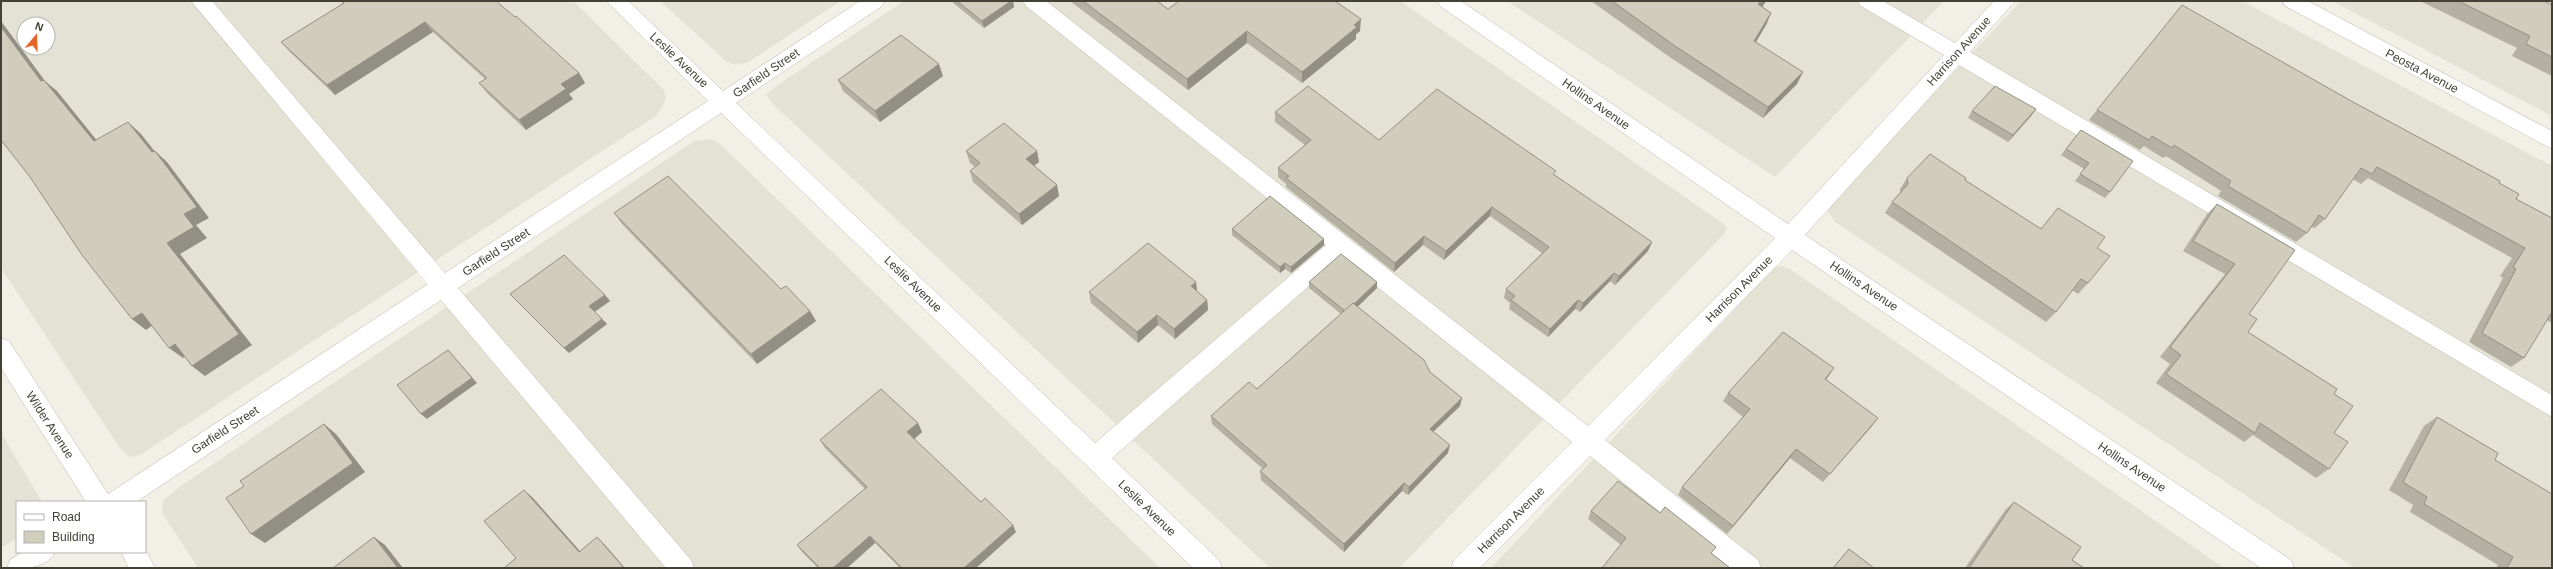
<svg xmlns="http://www.w3.org/2000/svg" width="2553" height="569" font-family="Arial,sans-serif">
<rect width="100%" height="100%" fill="#f1efe6"/>
<g fill="#e4e2d4" fill-rule="evenodd">
<path d="M1,1H573L664,90L666,99L657,115L140,455L130,457L120,448L1,268ZM24,24H48V48H24Z"/>
<path d="M660,1H841L748,62L735,65L726,61Z"/>
<path d="M904,1H1400L1721,222L1727,228L1724,234L1399,568H1270L776,107L766,95L776,86Z"/>
<path d="M1507,1H1944L1775,177Z"/>
<path d="M2021,1H2242L2552,166V568H2355L1835,222L1826,208Z"/>
<path d="M2332,1H2552V116Z"/>
<path d="M711,139L719,143L1160,568H198L162,513L163,501L179,487L694,141Z"/>
<path d="M1782,266L1790,269L2224,568H1491L1774,267Z"/>
<path d="M1,433L42,502H17V538L1,548Z"/>
</g>
<g fill="none" stroke-linecap="round" stroke-linejoin="round">
<g stroke="#bbb8a9" stroke-width="1">
<g id="minor">
<path d="M191,1H212L445,273L708,101L606,1H628L723,91L860,1H885L882,6L736,103L1095,443L1326,245L1026,6L1023,1H1046L1588,426L1775,238L1440,6L1437,1H1461L1788,224L1944,55L1861,6L1858,1H1883L1955,43L1994,1H2015L1970,52L2552,395V417L1959,65L1805,235L2291,560L2294,568H2261L1792,250L1605,440L1758,560L1761,568H1730L1590,456L1480,568H1451L1454,560L1572,442L1341,258L1112,458L1219,560L1222,568H1193L721,113L458,288L691,560L694,568H666L441,300L136,502H86L1,368V338L9,341L108,494L428,284Z"/>
<path d="M2282,1H2308L2552,131V149L2285,6Z"/>
<path d="M145,549L155,568H129L121,552H145Z"/>
<path d="M22,552H55C46,569 26,568 7,568L10,560Z"/>
</g>
</g>
<use href="#minor" fill="#fff" fill-rule="evenodd"/>
</g>
<g fill="#b4b0a2">
<path d="M341,1H496L579,73L585,83L569,94L573,99L526,130L487,93L479,83L485,79L433,32L335,95L290,52L281,42L343,4Z"/>
<path d="M951,1H1013L1014,7L984,28Z"/>
<path d="M1070,1H1157L1168,9L1360,31L1356,34V39L1302,83L1247,43L1188,90Z"/>
<path d="M1591,1H1766L1762,7L1771,13L1766,25L1756,42L1797,84L1763,118L1671,58Z"/>
<path d="M2420,1H2544L2552,5V76L2512,56L2517,48Z"/>
<path d="M943,76L880,122L843,91L838,80Z"/>
<path d="M2353,102L2499,183L2516,199L2552,218V323L2547,320L2524,358L2511,367L2469,342L2503,278L2500,276L2512,258L2368,178L2361,184L2353,179L2325,219L2315,228L2311,227L2307,233L2296,242L2218,196L2221,191L2166,156L2163,158L2144,146L2140,150L2089,120L2097,110Z"/>
<path d="M2036,109L2031,116L2008,142L1968,118L1972,111Z"/>
<path d="M1275,112L1379,140L1555,175L1648,251L1615,285L1610,281L1580,312L1575,309L1548,337L1509,309L1510,303L1504,298L1506,289L1542,253L1490,216L1444,260L1423,245L1394,272L1286,187V184L1278,177V168L1305,145L1275,122Z"/>
<path d="M2081,130L2110,192L2105,198L2075,181L2084,169L2061,155Z"/>
<path d="M966,151H1037L1039,162L1034,166L1057,185L1059,196L1022,225L973,182L970,171L975,167L970,163Z"/>
<path d="M1907,178H1966L1965,180L2041,229L2097,248L2088,283L2078,294L2072,290L2056,312L2046,322L1885,213L1892,202L1900,193V189Z"/>
<path d="M2217,204L2295,250L2249,314L2248,332L2334,394V433L2329,469L2316,478L2253,435L2244,442L2156,383L2170,364L2160,357L2225,274L2183,251L2207,214Z"/>
<path d="M614,213L810,311L816,321L757,364L622,224Z"/>
<path d="M1232,229L1324,239V245L1291,273L1285,269L1280,273L1232,235Z"/>
<path d="M1196,282L1197,291L1207,300L1208,310L1175,339L1158,325L1138,343L1091,303L1089,292Z"/>
<path d="M1309,282H1377V288L1357,307L1430,372L1460,406L1433,432L1448,453L1408,495L1402,491L1344,552L1261,480L1260,471L1263,469L1212,424L1211,416L1257,389L1341,314L1309,288Z"/>
<path d="M510,294L605,295L610,301L595,312L607,324L569,353Z"/>
<path d="M1828,377L1826,379L1872,426L1823,482L1790,458L1727,534L1678,495L1682,487L1743,417L1723,401L1728,393Z"/>
<path d="M2437,417L2495,460L2552,568H2496L2498,565L2410,512L2413,505L2389,490L2424,426Z"/>
<path d="M918,423L922,432L914,439L981,502L1016,532L976,568H900L875,543L847,568H818L803,553L797,545L865,489L825,448L820,440Z"/>
<path d="M2014,502L2072,560L2084,568H1965L2006,509Z"/>
<path d="M1591,511L1711,553L1621,545L1588,519Z"/>
<path d="M1849,549L1874,568H1833Z"/>
</g>
<g fill="#929084">
<path d="M1011,1H1013L1014,7L984,28L982,21Z"/>
<path d="M1761,1H1766L1763,6L1753,17L1758,4Z"/>
<path d="M1771,13L1766,25L1749,53L1754,41Z"/>
<path d="M1361,19L1360,31L1356,34V39L1302,83V72L1354,25Z"/>
<path d="M1,21L45,81L57,91L107,153L94,141L41,81L1,27Z"/>
<path d="M425,22L433,32L335,95L327,85Z"/>
<path d="M1247,31V43L1188,90L1187,79Z"/>
<path d="M939,64L943,76L880,122L875,111Z"/>
<path d="M1803,72L1797,84L1763,118L1768,107Z"/>
<path d="M579,73L585,83L569,94L573,99L526,130L519,120L561,84Z"/>
<path d="M2036,109L2031,116L2008,142L2013,135Z"/>
<path d="M128,122L141,134L156,153L155,151L167,162L209,218L196,225L207,238L180,254L252,345L205,376L192,366L167,243L184,214L152,152Z"/>
<path d="M1037,151L1039,162L1028,170L1026,159Z"/>
<path d="M1057,185L1059,196L1022,225L1019,214Z"/>
<path d="M1492,207L1490,216L1444,260L1446,251Z"/>
<path d="M1424,236L1423,245L1394,272L1395,263Z"/>
<path d="M1324,239V245L1291,273V267Z"/>
<path d="M1652,242L1648,251L1615,285L1619,276Z"/>
<path d="M1285,263V269L1280,273V267Z"/>
<path d="M1614,273L1610,281L1580,312L1583,303Z"/>
<path d="M1196,282L1197,292L1191,286Z"/>
<path d="M1377,282V288L1346,318V312Z"/>
<path d="M605,295L610,301L594,312L589,306Z"/>
<path d="M1207,300L1208,310L1175,339L1174,329Z"/>
<path d="M1578,300L1575,309L1548,337L1550,329Z"/>
<path d="M810,311L816,321L757,364L751,354Z"/>
<path d="M142,313L156,323L146,330L132,319Z"/>
<path d="M1157,315L1158,325L1138,343L1137,332Z"/>
<path d="M602,319L607,324L569,353L564,348Z"/>
<path d="M175,344L188,354L183,358L169,348Z"/>
<path d="M448,350L477,383L427,419L421,414Z"/>
<path d="M1834,368L1828,377L1819,388L1825,379Z"/>
<path d="M1462,398L1460,406L1428,437L1430,429Z"/>
<path d="M1878,418L1872,426L1823,482L1830,474Z"/>
<path d="M918,423L922,432L912,441L907,432Z"/>
<path d="M324,424L336,434L365,472L265,543L251,534Z"/>
<path d="M1450,445L1448,453L1408,495L1409,487Z"/>
<path d="M1796,449L1790,458L1727,534L1733,526Z"/>
<path d="M1404,483L1402,491L1344,552V544Z"/>
<path d="M524,490L533,498L587,559L579,552Z"/>
<path d="M1013,525L1016,532L976,568H964Z"/>
<path d="M870,536L875,543L847,568H833Z"/>
<path d="M374,537L385,545L403,568H398Z"/>
<path d="M597,537L605,545L625,568H624Z"/>
</g>
<g fill="#d1cdbc" stroke="#929084">
<path d="M342,1H496L515,17L516,16L579,73L561,84L566,89L519,120L479,83L487,78L425,22L327,85L281,42L344,3Z"/>
<path d="M957,1H1011L982,21Z"/>
<path d="M1083,1H1157L1168,9L1179,1H1335L1361,19L1354,25L1357,27L1302,72L1247,31L1187,79Z"/>
<path d="M1612,1H1761L1758,4L1771,13L1754,41L1803,72L1768,107L1675,46Z"/>
<path d="M2458,1H2544L2552,5V57L2526,44L2530,36Z"/>
<path d="M2182,5L2353,102L2500,181L2499,183L2519,194L2516,199L2552,218V312L2524,358L2482,333L2516,269L2513,267L2525,248L2377,167L2372,174L2361,168L2325,219L2319,215L2307,233L2228,186L2231,181L2174,145L2172,148L2152,136L2149,140L2097,110Z"/>
<path d="M1,27L41,81L44,80L94,141L128,122L152,152L155,151L197,207L184,214L194,227L167,243L239,334L192,366L175,344L169,348L142,313L132,319L82,255L30,177L1,140Z"/>
<path d="M901,35L939,64L875,111L838,80Z"/>
<path d="M1308,86L1379,140L1437,89L1556,171L1553,174L1652,242L1619,276L1614,273L1583,303L1578,300L1550,329L1511,300L1515,296L1506,289L1549,247L1492,207L1446,251L1424,236L1395,263L1286,178L1289,176L1278,168L1311,140L1275,112Z"/>
<path d="M1995,86L2036,109L2013,135L1972,111Z"/>
<path d="M1004,123L1037,151L1026,159L1057,185L1019,214L970,171L980,163L966,151Z"/>
<path d="M2081,130L2133,161L2110,192L2080,174L2089,163L2066,149Z"/>
<path d="M1930,154L1966,178L1965,180L2041,229L2058,208L2105,237L2097,248L2110,256L2088,283L2081,279L2056,312L1892,202L1908,184L1907,178Z"/>
<path d="M668,176L781,289L786,286L810,311L751,354L614,213Z"/>
<path d="M1270,196L1324,239L1291,267L1285,263L1280,267L1232,229Z"/>
<path d="M2217,204L2295,250L2249,314L2257,319L2248,332L2337,389L2334,394L2353,406L2334,433L2348,442L2329,469L2260,423L2255,433L2166,374L2181,355L2170,347L2235,264L2193,241Z"/>
<path d="M1148,243L1196,282L1191,286L1207,300L1174,329L1157,315L1137,332L1089,292Z"/>
<path d="M1341,254L1377,282L1354,304L1353,303L1345,311L1309,282Z"/>
<path d="M564,255L605,295L589,306L602,319L564,348L510,294Z"/>
<path d="M1353,303L1424,360L1430,372L1462,398L1430,429L1450,445L1409,487L1404,483L1344,544L1260,471L1267,465L1211,416L1249,382L1257,389Z"/>
<path d="M1783,332L1834,368L1825,379L1878,418L1830,474L1796,449L1733,526L1682,487L1750,409L1728,393Z"/>
<path d="M448,350L472,378L421,414L397,385Z"/>
<path d="M881,389L918,423L907,432L981,502L985,498L1013,525L964,568H902L870,536L833,568H820L797,545L867,487L820,440Z"/>
<path d="M2437,417L2498,453L2495,460L2552,494V568H2507L2513,557L2424,504L2427,497L2403,482Z"/>
<path d="M324,424L353,463L251,534L226,498L244,486L240,481Z"/>
<path d="M1618,481L1660,513L1665,507L1716,547L1711,553L1730,568H1602L1626,538L1591,511Z"/>
<path d="M524,490L579,552L597,537L624,568H504L516,558L484,521Z"/>
<path d="M2014,502L2081,547L2072,560L2084,568H1969Z"/>
<path d="M374,537L398,568H333Z"/>
<path d="M1849,549L1874,568H1833Z"/>
</g>
<g text-anchor="middle" dominant-baseline="central" stroke-width="3" stroke-linejoin="round" paint-order="stroke">
<g font-size="12" fill="#434036" stroke="#fff">
<text transform="translate(1959 51) rotate(-48)">Harrison Avenue</text>
<text transform="translate(679 60) rotate(43)">Leslie Avenue</text>
<text transform="translate(2422 71) rotate(28)">Peosta Avenue</text>
<text transform="translate(766 73) rotate(-34)">Garfield Street</text>
<text transform="translate(1596 104) rotate(35)">Hollins Avenue</text>
<text transform="translate(496 252) rotate(-33)">Garfield Street</text>
<text transform="translate(913 284) rotate(44)">Leslie Avenue</text>
<text transform="translate(1864 286) rotate(34)">Hollins Avenue</text>
<text transform="translate(1739 289) rotate(-45)">Harrison Avenue</text>
<text transform="translate(50 425) rotate(57)">Wilder Avenue</text>
<text transform="translate(225 430) rotate(-33)">Garfield Street</text>
<text transform="translate(2132 467) rotate(34)">Hollins Avenue</text>
<text transform="translate(1147 508) rotate(44)">Leslie Avenue</text>
<text transform="translate(1511 520) rotate(-45)">Harrison Avenue</text>
</g>
</g>
<rect width="2553" height="569" fill="none" stroke="#434036" stroke-width="4"/>
<rect x="16" y="501" width="130" height="52" fill="#ffffff" stroke="#b4b3af"/>
<rect x="24" y="514" width="20" height="6" fill="#ffffff" stroke="#b4b3af"/>
<text x="52" y="521" font-size="12" fill="#434036">Road</text>
<rect x="24" y="531" width="20" height="12" fill="#d1cdbc" stroke="#b4b3af"/>
<text x="52" y="541" font-size="12" fill="#434036">Building</text>
<g transform="translate(36 36) rotate(19)"><circle r="19" fill="#ffffff" stroke="#b4b3af"/>
<path d="M0-3L7 15L0 10L-7 15Z" fill="#e46529"/>
<text y="-6" font-size="11" font-weight="bold" text-anchor="middle" fill="#434036">N</text>
</g>
</svg>
